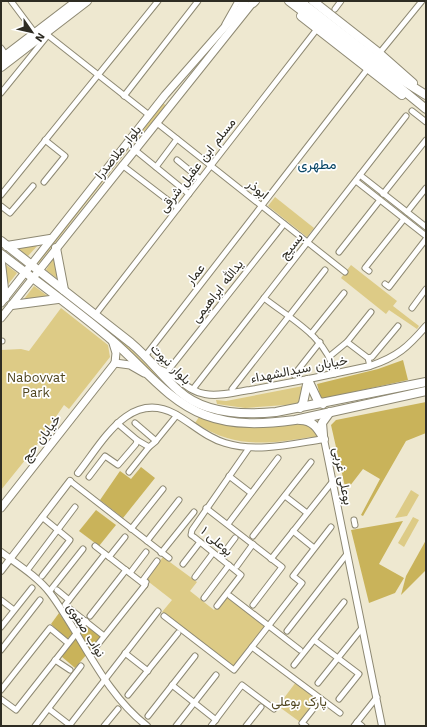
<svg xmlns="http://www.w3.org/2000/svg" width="427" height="727" font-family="'Work Sans',Vazirmatn,sans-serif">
<rect width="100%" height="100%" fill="#eee8d0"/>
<g fill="#ddcb86">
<path d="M161,102L167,106L134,142L39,263L37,262Z"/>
<path d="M275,197L314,228L307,237L268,206Z"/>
<path d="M39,244L28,256L16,248Z"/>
<path d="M54,257L59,280L46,270Z"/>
<path d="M5,264L17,273L6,287Z"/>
<path d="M351,265L397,301L393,306L419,326L417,329L389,310L386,314L341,278Z"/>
<path d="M44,280L124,343L177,394L176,396L123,345L43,282Z"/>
<path d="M34,286L49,297L24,299Z"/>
<path d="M61,308L108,345L110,357L69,409L64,405L34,449L1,490V350L21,349L29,351Z"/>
<path d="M303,386L299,404L245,408L217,404L216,400L226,401Z"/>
<path d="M199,417C234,430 268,428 304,422L316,432L318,438L312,439V437C267,444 236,449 195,423Z"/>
<path d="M411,490L419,495L407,516L395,518Z"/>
<path d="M413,517L419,520L404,547L398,543Z"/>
<path d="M163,557L197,582L190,591L214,610L226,596L265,627L234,667L162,612L172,600L145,579Z"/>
<path d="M296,682L318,699L300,722L278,706Z"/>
</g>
<g fill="#c9b35a">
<path d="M403,360L408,380L321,399L317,384L378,369Z"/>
<path d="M426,402V433L406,441L363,516L361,515L380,479L363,469L346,491L331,425L336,420Z"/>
<path d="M141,467L155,478L123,518L100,500L120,471L131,479Z"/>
<path d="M96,510L116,525L99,546L79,531Z"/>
<path d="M403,521L379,564L404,578L395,593L369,603L351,530Z"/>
<path d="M426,540V570L401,595L406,576Z"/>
<path d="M59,613L73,634L67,639L51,624Z"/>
<path d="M86,624L102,636L90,651L79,634Z"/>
<path d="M76,636L87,654L75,668L61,656Z"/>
</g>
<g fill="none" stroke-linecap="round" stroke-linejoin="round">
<g stroke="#8e8973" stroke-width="7">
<g id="minor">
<path d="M11,1L35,33"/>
<path d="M335,9L341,1"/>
<path d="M225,24L238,1"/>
<path d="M45,33L149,115"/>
<path d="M1,48L6,55"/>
<path d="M382,50L422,1"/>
<path d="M1,93L48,35"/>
<path d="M124,96L198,1"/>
<path d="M412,111L426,122"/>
<path d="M157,123L345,272"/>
<path d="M135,150L189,194"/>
<path d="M177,160L200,179"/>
<path d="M122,165L178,208"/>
<path d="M156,167L177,139"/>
<path d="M360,175L426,227"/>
<path d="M356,181L426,236"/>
<path d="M44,182L65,156L45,140"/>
<path d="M383,194L426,140"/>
<path d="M1,195L158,1"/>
<path d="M1,206L10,213L33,186"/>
<path d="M407,212L426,188"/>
<path d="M339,252L380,200"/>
<path d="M369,271L365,268L404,219"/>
<path d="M385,284L389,287L426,239"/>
<path d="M264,298C292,320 327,337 335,374"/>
<path d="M412,308L426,289"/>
<path d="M95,315L317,29"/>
<path d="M311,334L344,293"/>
<path d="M1,341H2"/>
<path d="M347,342L368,358L370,366"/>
<path d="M146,355L366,71"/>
<path d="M330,356L347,342L371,312"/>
<path d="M368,358L372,357L398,326"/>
<path d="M167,372L284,224"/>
<path d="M294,375L320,342"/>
<path d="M193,389L406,116"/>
<path d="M232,389L325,270"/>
<path d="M135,423L156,441"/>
<path d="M137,440L149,447L155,442L177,415"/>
<path d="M129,472L149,447"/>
<path d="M229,476L251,493"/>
<path d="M89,477L105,456L118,465L136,444L137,440L117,423"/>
<path d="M70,481L169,558"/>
<path d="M285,496L307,513"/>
<path d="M206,508L282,567L253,605"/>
<path d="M42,517L70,540L42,576"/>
<path d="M354,520L355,525"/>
<path d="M228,524L278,458"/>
<path d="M131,529L163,489"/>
<path d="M293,531L314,548"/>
<path d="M253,536L311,462"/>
<path d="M147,541L179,500"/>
<path d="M95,546L145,585"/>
<path d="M161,553L194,512"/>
<path d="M109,557L125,537"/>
<path d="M220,558L235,538"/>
<path d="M271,559L333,481"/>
<path d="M183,564L200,542"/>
<path d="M237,566L253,544"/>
<path d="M29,568L75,507"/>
<path d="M130,573L146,552"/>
<path d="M195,577L213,553"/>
<path d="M146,582L143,580L157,561"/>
<path d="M57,590L69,600"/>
<path d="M49,592L83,549"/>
<path d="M230,596L300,650"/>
<path d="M204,598L229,565"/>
<path d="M1,600L14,610"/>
<path d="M217,606L241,575L194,537L191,535L192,530L249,448"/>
<path d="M90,616L126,570"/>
<path d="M164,616L234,670L302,583L293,576L331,527"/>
<path d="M1,627L32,588"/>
<path d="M287,631L347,554"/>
<path d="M104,636L65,605L105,554"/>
<path d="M314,640L359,674L339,699"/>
<path d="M252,647L340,713"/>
<path d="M95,648L145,585"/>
<path d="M1,650L40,600"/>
<path d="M125,653L148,671"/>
<path d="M55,660L70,670"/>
<path d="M294,665L344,602"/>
<path d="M318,683L362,628"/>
<path d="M172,685L216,720"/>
<path d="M1,690L50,628L68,643"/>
<path d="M128,695L178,633"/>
<path d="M1,699L16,710L86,621"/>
<path d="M49,709L71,726"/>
<path d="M148,716L195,656"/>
<path d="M357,722L362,726"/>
<path d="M35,726L81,666"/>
<path d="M69,726L158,611"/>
<path d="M104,726L118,709"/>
<path d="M176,726L216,675"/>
<path d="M211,726L242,685L274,709"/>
<path d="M246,726L261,707"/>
<path d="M306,726L302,723L321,699"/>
<path d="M354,726L377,697"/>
</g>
</g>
<g stroke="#8e8973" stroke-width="8">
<g id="tertiary">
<path d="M159,369C176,374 188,392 205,394C219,397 235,392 250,390C290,383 330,375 370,366C397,357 408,347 426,326"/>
<path d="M78,473C102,443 129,389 175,414C193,424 205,437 225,443C258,453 291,444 324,439L382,726"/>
<path d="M1,552C17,564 38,577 50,593C83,637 103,692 147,726"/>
<path d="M1,571L70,481"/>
</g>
</g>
<g stroke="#8e8973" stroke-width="9">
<g id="secondary">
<path d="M1,303L165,95L244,5"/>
<path d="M1,318L254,1"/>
<path d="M112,340L116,353L115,363"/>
<path d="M115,363L130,365L144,373"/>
<path d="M1,508L115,363"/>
</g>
</g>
<g stroke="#8e8973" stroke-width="10">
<g id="primary">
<path d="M289,1L364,58L426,109"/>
<path d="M300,1L402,80L426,95"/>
<path d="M313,1L379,53L413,83"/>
<path d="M253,3L255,1"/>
<path d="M240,10L245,1"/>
<path d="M301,16L402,95"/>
<path d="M1,59L77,1"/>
<path d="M1,67L87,1"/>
<path d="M1,241L131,343C149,358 162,376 179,391C204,414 245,415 276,412L426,382"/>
<path d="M7,246L50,239"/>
<path d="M56,248L64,290"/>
<path d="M1,254C39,283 78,311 114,342C143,367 168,401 205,415C234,426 265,424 295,420L426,391"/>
<path d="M1,263L5,298"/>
<path d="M12,305L58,299"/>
<path d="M308,380L318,401L323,404"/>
<path d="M300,408L303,403L308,380"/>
<path d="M300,420C313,420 318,429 324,439"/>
<path d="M323,435L322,423L330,412"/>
</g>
</g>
<use href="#minor" stroke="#fff" stroke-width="5"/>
<use href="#tertiary" stroke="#fff" stroke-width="6"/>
<use href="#secondary" stroke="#fff" stroke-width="7"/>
<use href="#primary" stroke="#fff" stroke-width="8"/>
</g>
<g text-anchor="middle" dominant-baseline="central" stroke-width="3.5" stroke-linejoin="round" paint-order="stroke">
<g font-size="13" fill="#2e2c23" stroke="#fff">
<text transform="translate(118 152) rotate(-51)">بلوار ملاصدرا</text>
<text transform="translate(197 165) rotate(-52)">مسلم ابن عقیل شرقی</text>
<text transform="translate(258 189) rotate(39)">ابوذر</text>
<text transform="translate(291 246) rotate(-52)">بسیج</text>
<text transform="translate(195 274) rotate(-52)">عمار</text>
<text transform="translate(217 291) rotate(-52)">یدالله ابراهیمی</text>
<text transform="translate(171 364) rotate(45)">بلوار نبوت</text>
<text transform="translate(299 369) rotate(-11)">خیابان سیدالشهداء</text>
<text transform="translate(41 438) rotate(-53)">خیابان حج</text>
<text transform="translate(343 476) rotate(79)">بوعلی غربی</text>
<text transform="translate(217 541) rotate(41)">بوعلی ۱</text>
<text transform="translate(86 630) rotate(58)">نواب صفوی</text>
</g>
<g font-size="13" fill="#504620" stroke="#fff">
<text x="36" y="377">Nabovvat<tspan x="36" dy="15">Park</tspan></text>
<text x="299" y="701">پارک بوعلی</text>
</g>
<g font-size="14" fill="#084666" stroke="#fff">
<text x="317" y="164">مطهری</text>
</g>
</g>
<rect width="427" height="727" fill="none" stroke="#2e2c23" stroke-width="4"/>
<g transform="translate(32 32) rotate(124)" stroke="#ffffff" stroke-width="3" paint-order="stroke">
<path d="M0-3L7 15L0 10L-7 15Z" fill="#2e2c23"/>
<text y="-6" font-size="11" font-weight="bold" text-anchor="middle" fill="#2e2c23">N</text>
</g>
</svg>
